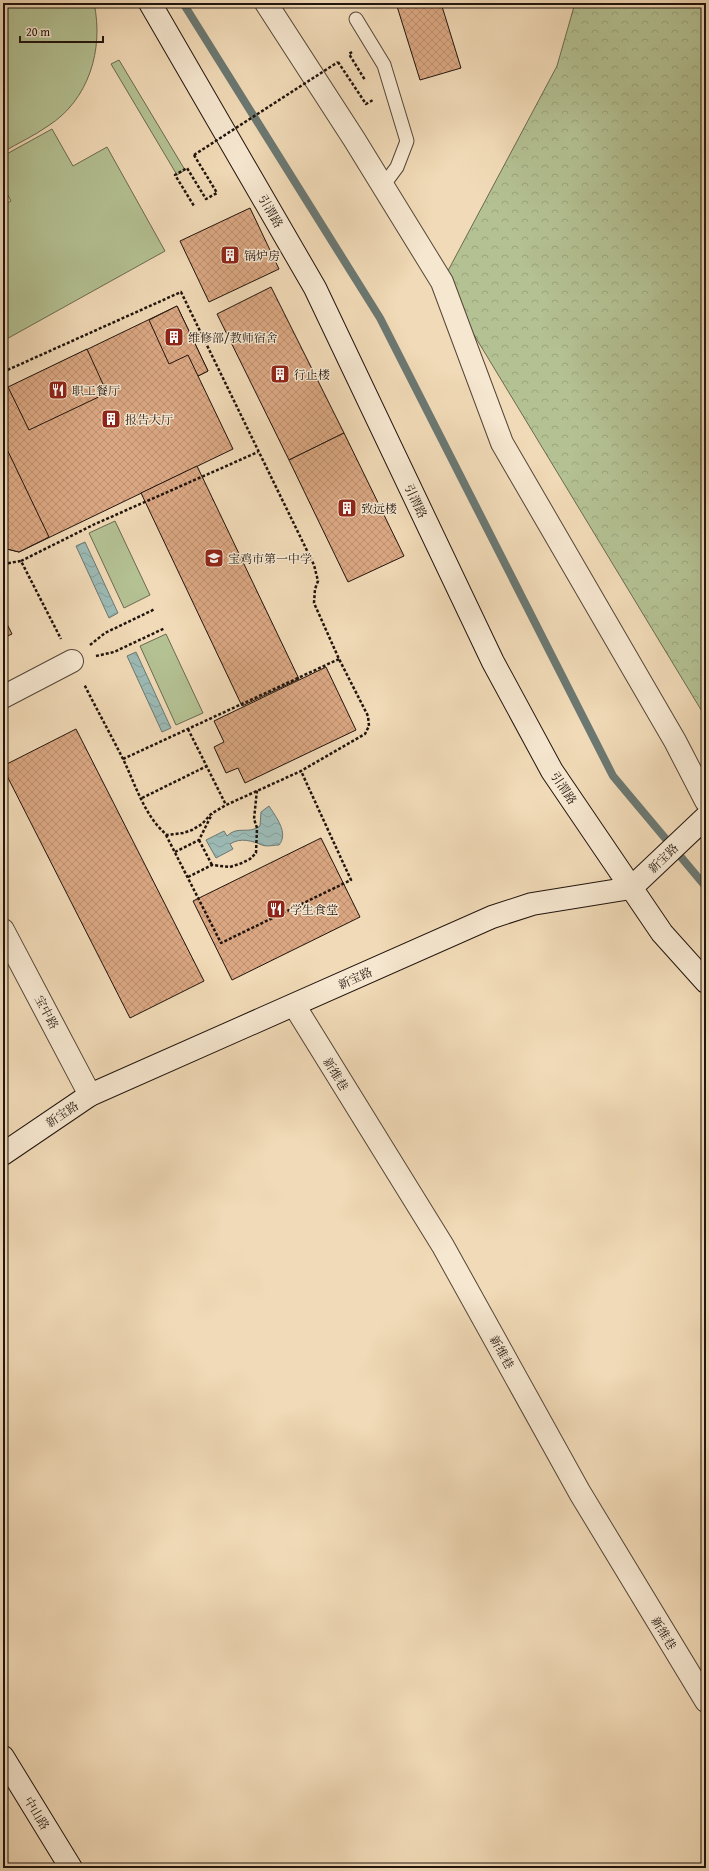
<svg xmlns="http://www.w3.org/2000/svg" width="709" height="1871" font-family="'Gentium Book Plus','Noto Serif SC',serif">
<defs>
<pattern id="forest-crowns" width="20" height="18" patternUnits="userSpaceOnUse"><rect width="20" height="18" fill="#b4c193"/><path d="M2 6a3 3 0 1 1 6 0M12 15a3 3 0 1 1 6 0" fill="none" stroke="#9aa57e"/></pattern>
<pattern id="water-waves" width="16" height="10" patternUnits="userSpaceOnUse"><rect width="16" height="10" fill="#9cbab5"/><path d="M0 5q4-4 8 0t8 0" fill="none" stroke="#869f9a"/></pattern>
<pattern id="building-cross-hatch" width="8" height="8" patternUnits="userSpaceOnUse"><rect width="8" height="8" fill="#daa782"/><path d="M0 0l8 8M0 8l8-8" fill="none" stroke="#bb8f6f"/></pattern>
</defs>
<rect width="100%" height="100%" fill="#f1dab7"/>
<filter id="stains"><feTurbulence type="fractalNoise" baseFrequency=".005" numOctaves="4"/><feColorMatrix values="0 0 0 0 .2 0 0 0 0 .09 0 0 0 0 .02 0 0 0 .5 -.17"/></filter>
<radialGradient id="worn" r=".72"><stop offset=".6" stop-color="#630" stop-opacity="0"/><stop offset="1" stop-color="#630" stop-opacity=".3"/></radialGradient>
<g fill="#b4c193" stroke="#6a6a50">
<path d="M3,3H94C104,49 89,100 48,126C34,136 18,143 3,152Z"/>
<path d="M119,60L185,170L177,175L111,64Z"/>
<path d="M52,129L73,166L107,147L165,251L3,341V205L11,201L3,186V156Z"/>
<path d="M115,521L150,595L124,608L89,533Z"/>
<path d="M166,634L203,713L176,725L140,646Z"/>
</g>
<path fill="url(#forest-crowns)" stroke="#6a6a50" d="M575,3H706V718L442,282L557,66Z"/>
<g fill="url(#water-waves)" stroke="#6b7872">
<path d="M85,542L118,613L109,618L76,546Z"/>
<path d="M136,652L171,728L162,732L127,656Z"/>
<path d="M269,806C276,817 289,833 279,845C274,845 267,847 262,845C252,841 241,837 230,844L233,849L216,858L206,840L224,831L227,836C238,825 248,835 260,826L261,812Z"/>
</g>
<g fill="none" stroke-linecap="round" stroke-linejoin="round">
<path stroke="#6b7872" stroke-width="8" d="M183,3L380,318L613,776L706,887"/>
</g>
<g fill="url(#building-cross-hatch)" stroke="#21140d">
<path d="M396,3H441L461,68L420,80Z"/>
<path d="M250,208L279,269L209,302L180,241Z"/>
<path d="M271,287L344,433L289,460L217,314Z"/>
<path d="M177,306L208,371L198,376L233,449L19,552L3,548V390Z"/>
<path d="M177,306L208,371L198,376L188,355L169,364L149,320Z"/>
<path d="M87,349L107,393L29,430L8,387Z"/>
<path d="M344,433L404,556L348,582L289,460Z"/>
<path d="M4,443L49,537L19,552L3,548Z"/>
<path d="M197,466L299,679L242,706L141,493Z"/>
<path d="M3,616L12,634L3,638Z"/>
<path d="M326,667L356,730L245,783L238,768L226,773L214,747L224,742L214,721Z"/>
<path d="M76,729L204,981L130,1018L3,768V766Z"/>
<path d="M321,838L360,917L232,980L193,901Z"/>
</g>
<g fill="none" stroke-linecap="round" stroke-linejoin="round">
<g stroke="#554638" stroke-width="15">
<path id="lane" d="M356,19L384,65L407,141L397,167L383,186"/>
</g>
<g stroke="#554638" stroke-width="24">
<g id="street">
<path d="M266,3L354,139L442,282L502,443L675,741L706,801"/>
<path d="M3,697L72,661"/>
<path d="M3,930L90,1095"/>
<path d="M294,1005L443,1246L580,1493L706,1701"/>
</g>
</g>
<g stroke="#21140d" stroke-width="24">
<g id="secondary">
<path d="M150,3L315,288L493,662L552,771L662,933L706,982"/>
<path d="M3,1154L90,1095L492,917L532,904L631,888L706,817"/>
<path d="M3,1757L71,1868"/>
</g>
</g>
<g stroke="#21140d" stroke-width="2.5" stroke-dasharray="3 2" stroke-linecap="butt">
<path d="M352,52L349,54L365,80"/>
<path d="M338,62L366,104L373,100"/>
<path d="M194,155L217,193L206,199L187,168L175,175L194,206"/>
<path d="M3,372L181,292L314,565L318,581L315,589L314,603L339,659L368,716L369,726L365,734L301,771L226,805L211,814L202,824L192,830L183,833L167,835C145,817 136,786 124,761C111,735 97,710 84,684"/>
<path d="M21,561L95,524L258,452"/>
<path d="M3,564L21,561L61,639"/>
<path d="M90,645L105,633L155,609"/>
<path d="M96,656L114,652L165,628"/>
<path d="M188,729L226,805"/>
<path d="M123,759L339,659"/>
<path d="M142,798L207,766"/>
<path d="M166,835L221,943L351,880L301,771"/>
<path d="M199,840L212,865"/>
<path d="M175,852L199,840L212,814"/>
<path d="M188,877L212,865L230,867L242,863L250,859L256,853L257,828L254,819L257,790"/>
</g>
<use href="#lane" stroke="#f6e7d0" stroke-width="13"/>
<use href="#street" stroke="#f6e7d0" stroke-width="22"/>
<use href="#secondary" stroke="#f6e7d0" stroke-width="22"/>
<path stroke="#21140d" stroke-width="2.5" stroke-dasharray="3 2" stroke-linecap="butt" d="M194,155L338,62"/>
</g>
<defs>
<g id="building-square" transform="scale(1)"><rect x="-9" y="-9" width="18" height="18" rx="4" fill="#8f2418" stroke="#f6e7d0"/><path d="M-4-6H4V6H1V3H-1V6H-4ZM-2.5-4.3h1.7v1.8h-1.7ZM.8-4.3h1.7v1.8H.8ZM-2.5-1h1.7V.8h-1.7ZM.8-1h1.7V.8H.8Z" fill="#fff"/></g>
<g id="restaurant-square" transform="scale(1)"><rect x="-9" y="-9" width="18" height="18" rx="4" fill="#8f2418" stroke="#f6e7d0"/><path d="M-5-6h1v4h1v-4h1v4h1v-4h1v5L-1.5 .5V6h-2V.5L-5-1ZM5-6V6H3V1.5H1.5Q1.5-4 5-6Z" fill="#fff"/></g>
<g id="school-square" transform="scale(1)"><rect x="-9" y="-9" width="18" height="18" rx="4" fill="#8f2418" stroke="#f6e7d0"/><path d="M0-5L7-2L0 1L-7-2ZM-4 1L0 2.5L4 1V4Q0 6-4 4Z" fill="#fff"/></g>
</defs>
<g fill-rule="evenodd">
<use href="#building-square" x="230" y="255"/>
<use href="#building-square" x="174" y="337"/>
<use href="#building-square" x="280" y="374"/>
<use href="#restaurant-square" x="58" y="390"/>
<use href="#building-square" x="111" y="419"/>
<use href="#building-square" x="347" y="508"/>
<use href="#school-square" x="214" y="558"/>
<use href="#restaurant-square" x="276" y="909"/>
</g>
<g text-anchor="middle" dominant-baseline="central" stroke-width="3" stroke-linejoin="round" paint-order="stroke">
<g font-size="12" fill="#21140d" stroke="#f6e7d0">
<text transform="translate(271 211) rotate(60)">引渭路</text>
<text transform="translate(416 501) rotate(65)">引渭路</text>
<text transform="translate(564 788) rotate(56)">引渭路</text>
<text transform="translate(663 858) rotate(-44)">新宝路</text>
<text transform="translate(355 978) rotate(-24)">新宝路</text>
<text transform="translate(47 1012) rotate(62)">宝中路</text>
<text transform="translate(336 1074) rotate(58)">新维巷</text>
<text transform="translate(62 1114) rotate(-34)">新宝路</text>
<text transform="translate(502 1352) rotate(61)">新维巷</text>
<text transform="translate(664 1633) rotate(59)">新维巷</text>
<text transform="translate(37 1813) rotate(59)">中山路</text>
</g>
<g font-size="12" fill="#21140d" stroke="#f6e7d0" text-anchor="start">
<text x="244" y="255">锅炉房</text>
<text x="188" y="337">维修部/教师宿舍</text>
<text x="294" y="374">行止楼</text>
<text x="72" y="390">职工餐厅</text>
<text x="125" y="419">报告大厅</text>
<text x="361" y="508">致远楼</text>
<text x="228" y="558">宝鸡市第一中学</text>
<text x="290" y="909">学生食堂</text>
</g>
</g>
<rect width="709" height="1871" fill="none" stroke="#f1dab7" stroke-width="16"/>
<rect x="4" y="4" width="701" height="1863" fill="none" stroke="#21140d" stroke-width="2"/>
<rect x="8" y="8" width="693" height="1855" fill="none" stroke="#21140d"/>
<path d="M20 36v6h83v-6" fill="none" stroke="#21140d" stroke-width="2"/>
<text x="26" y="36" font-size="12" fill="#21140d" stroke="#f6e7d0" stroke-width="3" paint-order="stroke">20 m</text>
<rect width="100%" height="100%" filter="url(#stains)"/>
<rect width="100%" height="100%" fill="url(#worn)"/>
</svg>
